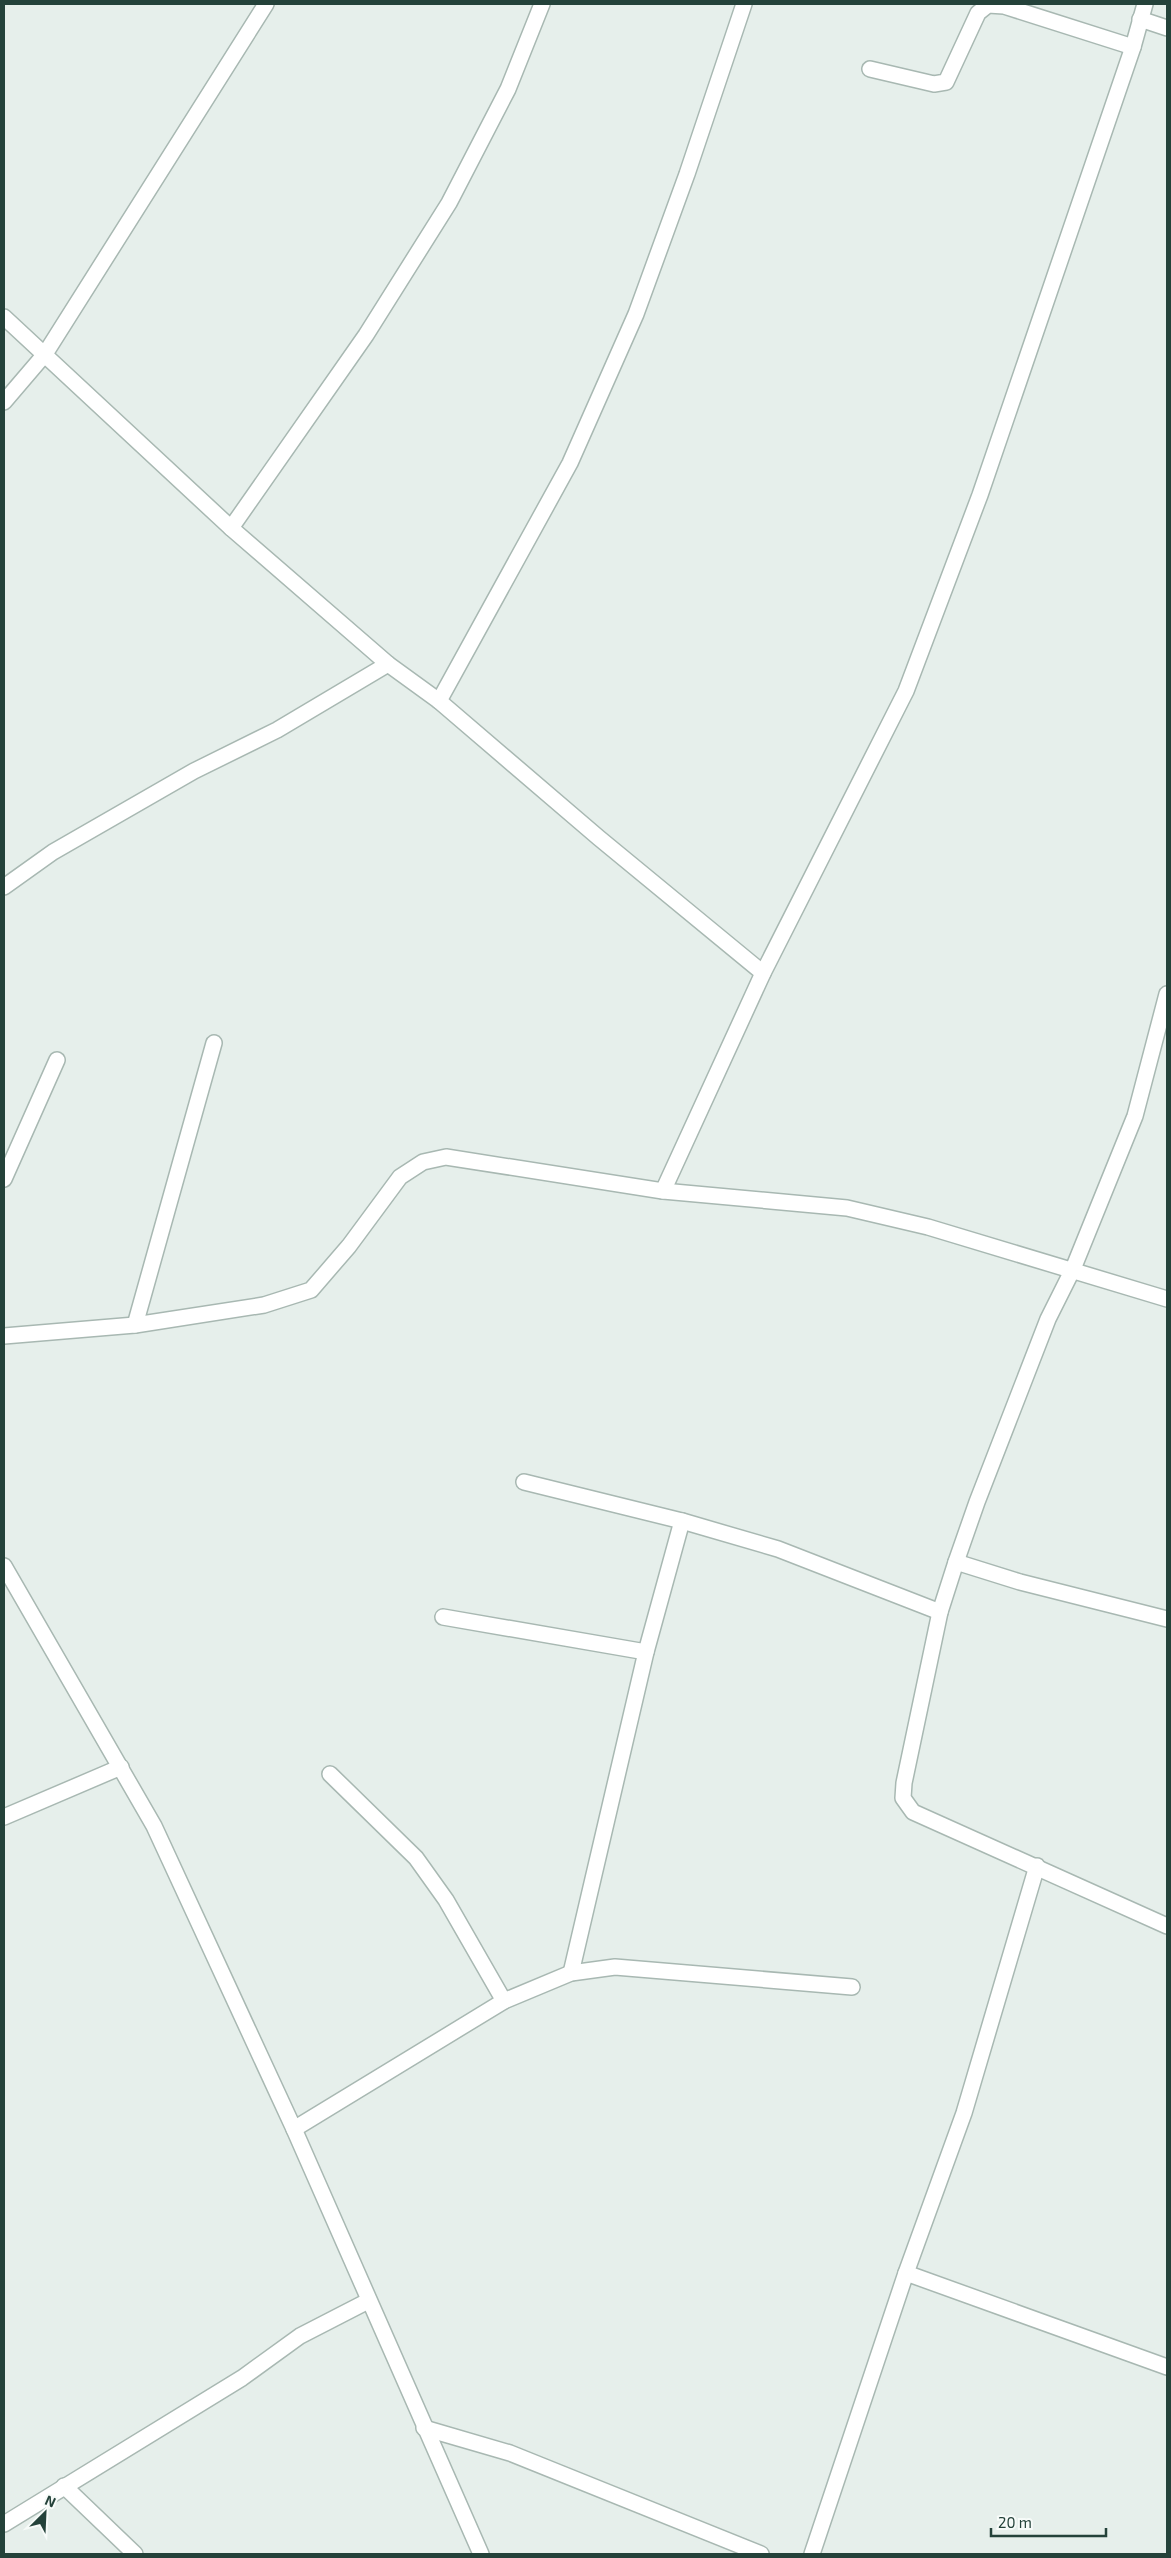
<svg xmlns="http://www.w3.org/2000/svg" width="1171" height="2558" font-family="'Exo 2',sans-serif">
<rect width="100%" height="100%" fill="#e6efeb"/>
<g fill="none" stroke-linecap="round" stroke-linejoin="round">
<g stroke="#a8b8b2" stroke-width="18">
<g id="minor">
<path d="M1140,19L1167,28"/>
<path d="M870,69L934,84L946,82L978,13L988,5L1004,6L1133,47"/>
<path d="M4,317L231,528L388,664L439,701L599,838L763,973"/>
<path d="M4,402L45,354L266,4"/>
<path d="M231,528L366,335L449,203L508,89L542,4"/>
<path d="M439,701L570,463L636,314L687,174L744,4"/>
<path d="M4,887L53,852L194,771L277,730L388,664"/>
<path d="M1167,994L1135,1116L1073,1269L1048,1319L977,1502L956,1562L940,1612L904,1783L903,1798L913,1812L1167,1926"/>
<path d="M4,1179L57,1060"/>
<path d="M663,1191L763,973L906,691L980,495L1133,47L1145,4"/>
<path d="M135,1325L214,1043"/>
<path d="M4,1336L135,1325L264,1305L311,1290L349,1246L400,1177L423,1162L446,1157L663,1191L847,1208L928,1227L1167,1299"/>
<path d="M524,1482L682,1521L778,1549L940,1612"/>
<path d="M956,1562L1020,1582L1167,1619"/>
<path d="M4,1566L154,1826L294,2129L481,2554"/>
<path d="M443,1617L646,1652"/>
<path d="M330,1774L416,1858L446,1900L504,2001"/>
<path d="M4,1817L121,1767"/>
<path d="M571,1973L646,1652L682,1521"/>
<path d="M294,2129L504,2001L571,1973L615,1967L852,1987"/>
<path d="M906,2273L1167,2367"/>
<path d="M424,2428L510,2453L761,2554"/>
<path d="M64,2486L135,2554"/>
<path d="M4,2524L242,2378L300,2336L368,2301"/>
<path d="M812,2554L906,2273L964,2113L1037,1866"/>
</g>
</g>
<use href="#minor" stroke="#fff" stroke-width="15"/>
</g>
<rect width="1171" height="2558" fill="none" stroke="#24423a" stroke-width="10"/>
<g transform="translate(45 2513) rotate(24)" stroke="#f7fbf9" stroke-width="4" paint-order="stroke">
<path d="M0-4L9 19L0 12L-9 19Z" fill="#24423a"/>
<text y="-8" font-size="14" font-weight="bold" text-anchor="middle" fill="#24423a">N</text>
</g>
<path d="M991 2528v8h115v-8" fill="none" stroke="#24423a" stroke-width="2.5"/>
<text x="998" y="2528" font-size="15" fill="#24423a" stroke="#f7fbf9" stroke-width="4" paint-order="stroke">20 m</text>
</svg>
